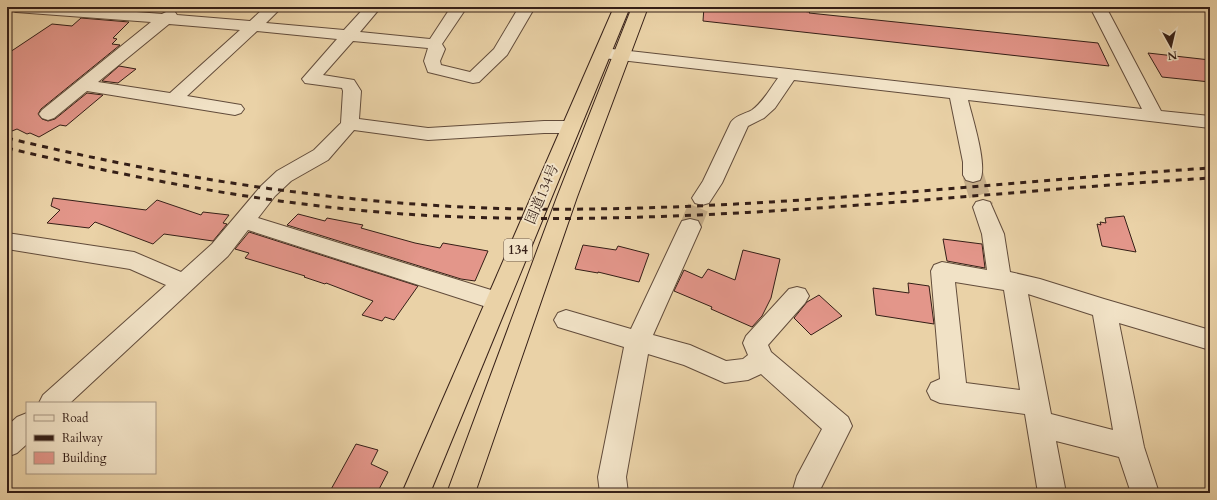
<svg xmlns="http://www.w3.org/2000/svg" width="1217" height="500" font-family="Cardo,'Noto Serif JP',serif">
<rect width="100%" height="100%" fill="#ead2a7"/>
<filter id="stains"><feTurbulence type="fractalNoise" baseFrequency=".005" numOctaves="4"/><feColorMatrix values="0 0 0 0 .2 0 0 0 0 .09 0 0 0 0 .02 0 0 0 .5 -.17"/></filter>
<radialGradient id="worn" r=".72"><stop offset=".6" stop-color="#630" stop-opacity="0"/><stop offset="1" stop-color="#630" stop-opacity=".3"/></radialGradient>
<g fill="#e3968a" stroke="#351f17">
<path d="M704,7H765L810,12L809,13L1098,43L1109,66L703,21Z"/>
<path d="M81,18L129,22L113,38L117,39L112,44L120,45L41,109L38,114L42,119L48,121L55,119L87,93L103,95L66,126L60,125L39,137L30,133L27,134L17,129L7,133V54L52,24L72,26Z"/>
<path d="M1148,53L1210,60V82L1162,77Z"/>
<path d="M119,66L136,69L118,83L102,81Z"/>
<path d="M53,198L146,210L157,200L201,215L203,212L229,215L223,223L227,224L213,241L164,234L153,244L95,222L89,228L47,223L60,210L51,206Z"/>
<path d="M298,214L325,221L327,218L363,225L361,228L415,243L440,248L443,243L488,251L475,281L461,279L287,225Z"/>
<path d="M1124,216L1136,252L1102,246L1097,224L1101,225L1100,222L1106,223L1105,218Z"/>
<path d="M249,232L418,286L394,320L385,317L382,321L362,315L373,301L326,283L325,284L304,277L305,276L245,258L249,253L235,249Z"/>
<path d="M943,239L982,244L985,268L947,261Z"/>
<path d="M583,245L616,250L618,246L649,254L639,282L598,272V273L575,269Z"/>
<path d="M743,250L780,259L771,298L762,316L752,327L711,309L712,307L674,291L684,270L702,278L708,269L735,280Z"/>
<path d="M908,283L929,286L934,324L876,315L873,288L909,293Z"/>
<path d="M819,295L842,316L811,335L794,318L807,302Z"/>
<path d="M356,444L378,450L371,464L388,472L377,493H329Z"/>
</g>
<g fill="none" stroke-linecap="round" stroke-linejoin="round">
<g stroke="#c6ae8a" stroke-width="21" stroke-dasharray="21 10" stroke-linecap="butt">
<path d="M973,175L983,207"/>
<path d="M690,227L702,198"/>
</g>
<g stroke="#624c3b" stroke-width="2">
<g id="minor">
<path d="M8,7H73L162,14L170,10L175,12L177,15L250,21L265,7H282L266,23L344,30L365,7H381L360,32L430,39L451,7H467L442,44L445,49L440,61L441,65L470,72L494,49L519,7H535L507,55L479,82L473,83L428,72L424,61L428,48L353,41L323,75L354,80L361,91L359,119L428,128L544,121H570L577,123L579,127L577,131L570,133H544L428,140L354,130L328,160L291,181L275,196L258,218L504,294L508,301L504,308L496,310L248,230L228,256L70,403H39L43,395L166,285L130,269L7,249V233L134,252L181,272L212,244L261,186L277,171L314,150L341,123L343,91L342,88L305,83L302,79L337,39L257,31L187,96L241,105L244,109L241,113L235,115L87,91L54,118L48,120L42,118L39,114L42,110L151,22L16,12L11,10ZM169,24L240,30L170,93L98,82Z"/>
<path d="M1090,7H1106L1161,111L1210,116V128L968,100C972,117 988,166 980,180L973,182L966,180L963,175V162L950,98L794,80L775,108L764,118L748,126L722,183L709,203L702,205L695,203L692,198L703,181L731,122C736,115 745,114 752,110C763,102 770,89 778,78L603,58L597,56L595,53L597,50L603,48L1142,109Z"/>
<path d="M983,200L990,202L1004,234L1010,272L1040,279L1104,299L1210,330V350L1119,323L1144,447L1159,493H1131L1119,457L1056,441L1066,493H1038L1025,414L940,403L931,399L927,391L931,383L940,379L931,271L934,265L942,262L987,270L982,234L973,207L976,202ZM955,282L1004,290L1020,390L966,383ZM1028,294L1093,315L1113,430L1051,414Z"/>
<path d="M690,219L698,221L701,227L653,335L690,345L726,361L743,359L748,355L743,343L746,336L789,289L797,287L805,289L809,296L805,303L768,345L771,352L848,417L852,426L821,488L820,493H792L797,476L822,429L761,374L748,380L725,383L684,365L648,354L626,477L628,493H600L598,477L624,347L558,327L554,320L558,313L566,310L631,329L679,227L682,221Z"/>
<path d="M27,413V444L17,453L7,457V426L17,417Z"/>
</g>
</g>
<g stroke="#351f17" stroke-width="2">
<g id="highway">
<path d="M614,7H630L430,493H402Z"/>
<path d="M632,7H648L577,197L475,493H447L557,197Z"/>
</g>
</g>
<use href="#minor" fill="#f1e2c6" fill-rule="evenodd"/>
<use href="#highway" fill="#ead2a7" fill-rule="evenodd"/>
<g stroke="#351f17" stroke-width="3" stroke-dasharray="6 6" stroke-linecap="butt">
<path d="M7,138C177,179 349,206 524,209C753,212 982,183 1210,168"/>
<path d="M7,148C149,182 293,209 439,216C696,228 954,194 1210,178"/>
</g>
</g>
<g text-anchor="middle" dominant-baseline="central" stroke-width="4" stroke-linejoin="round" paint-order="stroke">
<rect fill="#f1e2c6" stroke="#6d5a4c" stroke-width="1" x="504" y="239" width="28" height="22" rx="3"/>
<g font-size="13" font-weight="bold" fill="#351f17">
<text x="518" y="250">134</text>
</g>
<g font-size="14" fill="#351f17" stroke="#f1e2c6">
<text transform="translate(542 194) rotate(-67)">国道134号</text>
</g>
</g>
<rect width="1217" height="500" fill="none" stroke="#ead2a7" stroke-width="24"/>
<rect x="8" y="8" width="1201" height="484" fill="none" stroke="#351f17" stroke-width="2"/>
<rect x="12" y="12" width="1193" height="476" fill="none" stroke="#351f17"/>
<rect x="26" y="402" width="130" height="72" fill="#f1e2c6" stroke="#a69480"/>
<rect x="34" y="415" width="20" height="6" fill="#f1e2c6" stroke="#a69480"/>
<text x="62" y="422" font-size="12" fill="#351f17">Road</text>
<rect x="34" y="435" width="20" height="6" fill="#351f17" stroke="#a69480"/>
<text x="62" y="442" font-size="12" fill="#351f17">Railway</text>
<rect x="34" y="452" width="20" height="12" fill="#e3968a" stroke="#a69480"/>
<text x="62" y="462" font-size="12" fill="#351f17">Building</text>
<g transform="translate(1171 46) rotate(172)" stroke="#f1e2c6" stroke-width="3" paint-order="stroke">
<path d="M0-3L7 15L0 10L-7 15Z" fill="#351f17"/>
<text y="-6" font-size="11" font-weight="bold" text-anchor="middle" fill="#351f17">N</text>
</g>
<rect width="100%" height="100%" filter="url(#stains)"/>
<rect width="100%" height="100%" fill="url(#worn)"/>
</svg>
